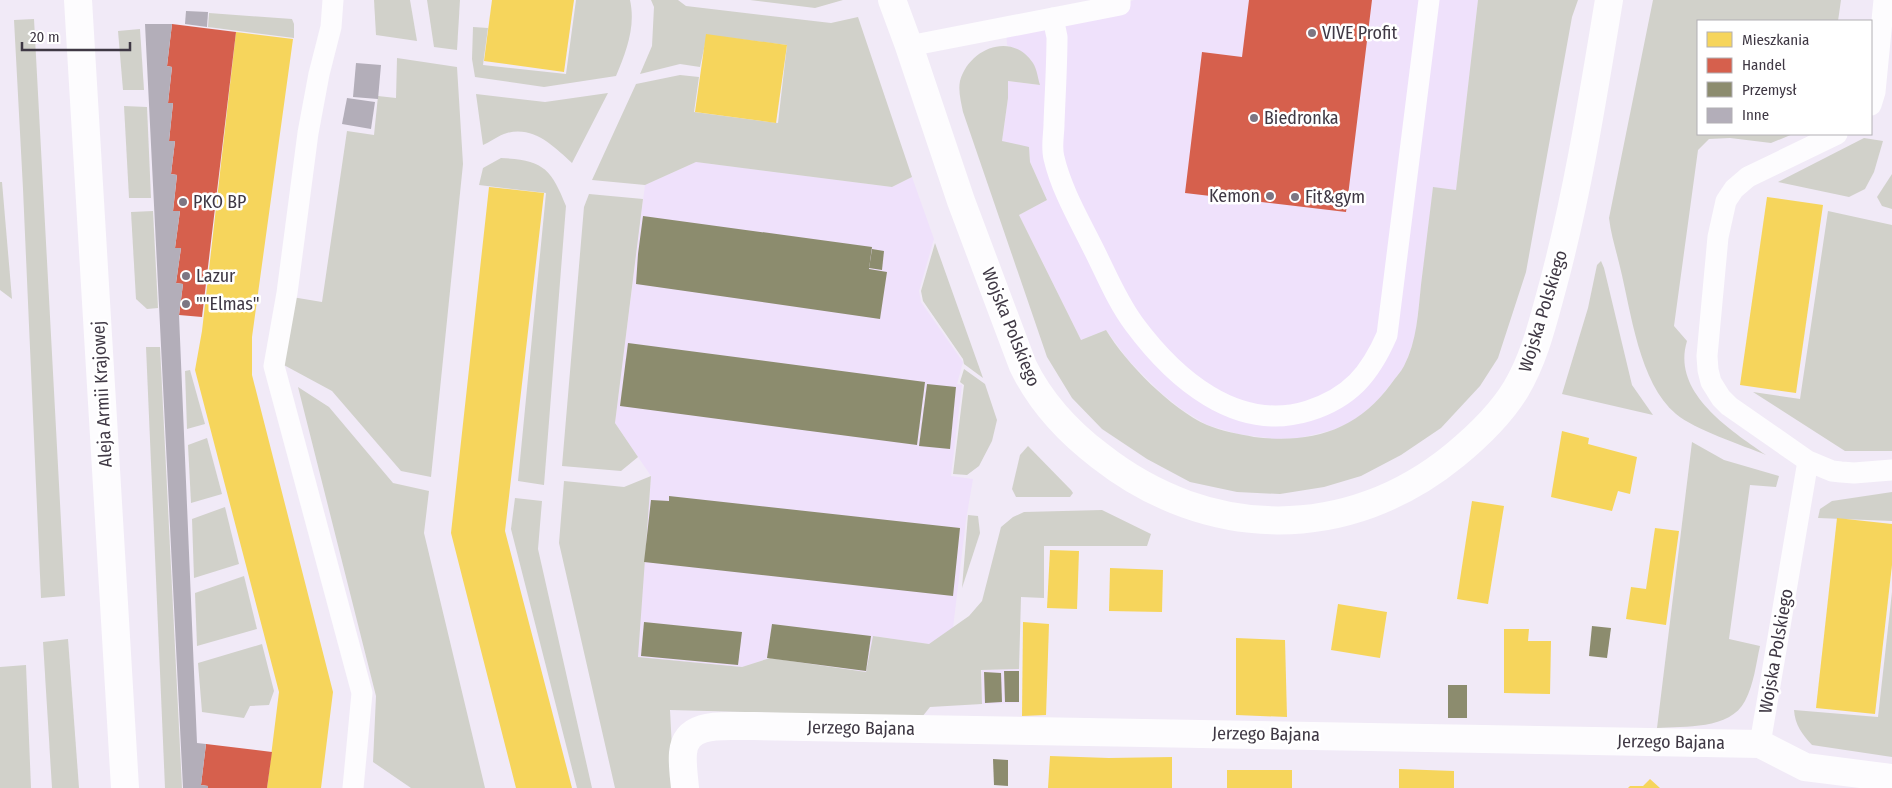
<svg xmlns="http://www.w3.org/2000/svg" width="1892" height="788" font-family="'Fira Sans Condensed',sans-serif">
<rect width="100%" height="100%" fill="#f1eaf7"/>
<g fill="#efe1fb">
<path d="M1134,0H1478L1456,191L1433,188L1415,338L1404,367L1380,398L1359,418L1333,430L1299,438L1275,439L1238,434L1207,425L1181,409L1160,392L1129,361L1106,330L1081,340L1019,215L1047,200L1030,162L1029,148L1002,142L1008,98V81L1040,85L1022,53L1007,45L1006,27L1120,5Z"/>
<path d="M696,162L892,187L912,177L934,239L919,291L921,302L963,362L957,384L962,385L951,476L973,479L966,520L953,628L929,644L874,636L867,672L770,658L742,667L637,657L651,476L615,423L645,185Z"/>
<path d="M1019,669V703L982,704V670Z"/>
</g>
<g fill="#d1d1ca">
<path d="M374,0H410L417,41L376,35Z"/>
<path d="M427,0H460L457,50L434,47Z"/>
<path d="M576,0H630C636,27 626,52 616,76L544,87L475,77L472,59L473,27L488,28L483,65L566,74Z"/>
<path d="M651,0H678L686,6L831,23L858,17L912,177L892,187L696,162L645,185L592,180L636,84L680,75L699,77L694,112L778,123L787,45L707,35L700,67L680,64L640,74L652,46L654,7Z"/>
<path d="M750,0H843L815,8Z"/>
<path d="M1478,0H1578L1572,17L1526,272L1498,358L1480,386L1441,428L1401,455L1361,476L1324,487L1280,494L1237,492L1190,482L1147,459L1102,429L1072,398L1047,357L963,112C961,102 958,91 960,81C969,48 1012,31 1033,63C1037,69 1038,79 1040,85L1008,81V98L1002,141L1029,147L1030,162L1047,200L1019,215L1081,340L1106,330C1126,363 1171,409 1207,425C1221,431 1239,434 1254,437C1310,444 1357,431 1391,384C1395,378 1401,372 1404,366C1417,341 1418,313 1421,285C1425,252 1429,220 1433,187L1456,190Z"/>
<path d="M1653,0H1841L1838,21H1698V134H1793L1771,143L1730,138L1709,139L1698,150L1674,326L1687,341C1671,393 1731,430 1766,455C1742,445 1695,430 1676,414C1639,383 1631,311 1620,267C1616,250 1611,235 1609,218Z"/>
<path d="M209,13L292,19L294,24V38L208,27Z"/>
<path d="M34,19L65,596L41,598L23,189L14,20Z"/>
<path d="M140,29L144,90H123L118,31Z"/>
<path d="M397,58L457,67L463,164L431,477L401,471L332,391L282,364L292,297L322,302L347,131L374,135L378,96L396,98Z"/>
<path d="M608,93L572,163C554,147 535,126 507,133C499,135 490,142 483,145L476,94L545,102Z"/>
<path d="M124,106L147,107L151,198H129Z"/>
<path d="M1864,138L1883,141L1874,172L1865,189L1849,197L1778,182Z"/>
<path d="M501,158C543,160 551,168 566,206L544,485L518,481L546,193L479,185L483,168Z"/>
<path d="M1892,174V209L1882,206L1877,197Z"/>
<path d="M0,182H2L12,299L0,290Z"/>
<path d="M589,194L643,199L615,423L638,457L621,471L562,466L584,207Z"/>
<path d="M153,211L158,308L147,309L136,299L131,212Z"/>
<path d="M1828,211L1892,225V451H1845L1753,392L1800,399Z"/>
<path d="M935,243L983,378L964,364L963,359L923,301L921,291Z"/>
<path d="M1601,261L1604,268L1632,385L1653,415L1562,394L1588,308L1597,265Z"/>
<path d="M146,347H160L182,788H165Z"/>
<path d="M964,369L985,384L997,420L992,441L979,466L967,475L953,474L964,385L960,382Z"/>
<path d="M190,370L205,424L187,429L185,371Z"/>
<path d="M298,387L329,407L393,483L429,491L424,533L485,788H411L373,762L376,696Z"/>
<path d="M207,438L222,494L191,503L188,445Z"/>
<path d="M1692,442L1724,460L1779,476L1776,487L1750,485L1729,639L1760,646C1756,664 1754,684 1745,701C1730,730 1684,726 1657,728Z"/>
<path d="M1028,446L1071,490L1073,493L1070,497H1016L1012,489L1020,455Z"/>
<path d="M651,476L638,657L742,667L770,658L866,672L873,636L929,644L969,616L982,601L1001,527L1013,517L1024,512L1102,510L1151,534L1147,546H1044V598L1021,597L1019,669L981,670L982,704L930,707L922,717L670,710L674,788H615L559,543L564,481L624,487Z"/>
<path d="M1892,492V521L1818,518L1820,509L1832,501Z"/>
<path d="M515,498L542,501L538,549L592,788H577L511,529Z"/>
<path d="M225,507L239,564L194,578L192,519Z"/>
<path d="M968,515L978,516L980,533L962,588Z"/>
<path d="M244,576L257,629L197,646L195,593Z"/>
<path d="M1892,592V757L1812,745C1802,734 1795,725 1794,710L1878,717Z"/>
<path d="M68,639L79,788H52L43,642Z"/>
<path d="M262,644L274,691L269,705L250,706L244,718L202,712L198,663Z"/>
<path d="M26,665L31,788H0V667Z"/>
</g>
<g fill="#f6d55c">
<path d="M492,0H574L564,72L484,61Z"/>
<path d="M236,32L293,39L252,337V375L333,692L321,788H267L279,692L195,370L202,331Z"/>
<path d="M706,34L787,45L776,123L695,112Z"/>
<path d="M489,187L544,193L505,531L572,788H516L451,533Z"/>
<path d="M1767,197L1823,205L1796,393L1740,385Z"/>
<path d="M1562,431L1589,438L1588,444L1637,457L1630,494L1618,491L1612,511L1551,497Z"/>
<path d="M1472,501L1504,506L1488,604L1457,599Z"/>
<path d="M1837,518L1892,524V565L1875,714L1816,708Z"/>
<path d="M1655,528L1679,531L1666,625L1626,619L1631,587L1646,589Z"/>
<path d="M1050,550L1079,551L1077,609L1047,608Z"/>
<path d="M1110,568L1163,570L1162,612L1109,611Z"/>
<path d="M1338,604L1387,612L1380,658L1331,650Z"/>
<path d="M1023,622L1049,624L1046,715L1022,716Z"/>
<path d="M1504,629H1529L1528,641H1551L1550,694L1504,693Z"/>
<path d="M1236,638L1285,640L1287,717L1236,715Z"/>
<path d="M1050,756L1109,758L1172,757V788H1048Z"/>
<path d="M1399,769L1454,771V788H1399Z"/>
<rect x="1227" y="770" width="65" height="18"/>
<path d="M1650,779L1660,788H1628L1630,786H1643Z"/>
</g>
<g fill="#d6604d">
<path d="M1249,0H1372L1346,212L1185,193L1202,52L1242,57Z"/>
<path d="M172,24L236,32L202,317L179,315L183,284L176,283L181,248H175L180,211H173L177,175L171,174L175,141H169L173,103H168L172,67L167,66Z"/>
<path d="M206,744L272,752L267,788H208V786L201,785Z"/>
</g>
<g fill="#8c8c6e">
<path d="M643,216L872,247L869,269L887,272L880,319L636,284L638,254Z"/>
<path d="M872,249L884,251L882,270L869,268Z"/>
<path d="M628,343L925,382L917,445L620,406Z"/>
<path d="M927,384L956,387L950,449L919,446Z"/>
<path d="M669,496L960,528L953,596L644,562L651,500L669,501Z"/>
<path d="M644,622L742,632L738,665L641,656Z"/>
<path d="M772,624L871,636L866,671L767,658Z"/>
<path d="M1592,626L1611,628L1607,658L1589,656Z"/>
<path d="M1004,671H1019V702H1005Z"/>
<path d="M984,672L1001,673L1002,702L985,703Z"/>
<rect x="1448" y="685" width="19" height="33"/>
<path d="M993,759L1008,760V786L994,785Z"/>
</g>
<g fill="#b3aeb9">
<path d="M186,11L208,12L207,27L185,24Z"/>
<path d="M145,24H172L167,66L172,67L168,103H173L169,141H175L171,174L177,175L173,211H180L175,248H181L176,283L183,284L179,315L197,743L206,744L201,785L208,786V788H183Z"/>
<path d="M356,63L381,65L378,99L353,97Z"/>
<path d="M347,98L375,102L371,129L342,124Z"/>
</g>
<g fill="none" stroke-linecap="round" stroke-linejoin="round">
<g stroke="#fdfcfe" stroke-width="21">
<path d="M333,0L331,27L319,74L308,133L287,293L274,366L362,693L353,788"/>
<path d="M1053,18L1057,37C1057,66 1055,95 1054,124C1054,134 1051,147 1054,158C1061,188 1077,216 1091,244C1105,271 1116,300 1134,324C1174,378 1236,433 1308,411C1350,398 1370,374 1387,335L1429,0"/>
<path d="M909,46L1120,5V0"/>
<path d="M1871,105L1875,92L1884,0"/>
<path d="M1837,134L1748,177L1734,189L1726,201L1718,237L1707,356L1708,370L1711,382L1721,398L1729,406L1808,461L1832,471L1841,472L1854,473L1892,470"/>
<path d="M1760,744L1808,461"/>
</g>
<g stroke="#fdfcfe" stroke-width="28">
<path d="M892,0L909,46L961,201L1023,366C1041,403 1067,431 1100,456C1208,541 1348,543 1455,455C1478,436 1501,414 1516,389C1535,357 1543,321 1553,285C1578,192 1593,96 1609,0"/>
<path d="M685,788C684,777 682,764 683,753C686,719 728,727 753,726L1760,744L1805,767L1892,778"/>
</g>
<path stroke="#fdfcfe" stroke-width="28" d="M78,0L125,788"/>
</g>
<g fill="#7d7683" stroke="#fff" stroke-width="2">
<circle cx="1312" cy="33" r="5"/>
<circle cx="1254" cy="118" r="5"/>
<circle cx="1270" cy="196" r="5"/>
<circle cx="1295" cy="197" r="5"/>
<circle cx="183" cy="202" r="5"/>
<circle cx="186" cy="276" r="5"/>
<circle cx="186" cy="304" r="5"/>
</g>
<g text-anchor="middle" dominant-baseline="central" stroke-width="5" stroke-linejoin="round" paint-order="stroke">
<g font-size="18" fill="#3f3844" stroke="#fff" text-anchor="start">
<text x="1322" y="33">VIVE Profit</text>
<text x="1264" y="118">Biedronka</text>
<text x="1260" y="196" text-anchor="end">Kemon</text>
<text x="1305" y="197">Fit&amp;gym</text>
<text x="193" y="202">PKO BP</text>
<text x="196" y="276">Lazur</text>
<text x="196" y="304">""Elmas"</text>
</g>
<g font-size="18" fill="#3f3844" stroke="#fff">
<text transform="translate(1543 311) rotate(-73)">Wojska Polskiego</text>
<text transform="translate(1011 327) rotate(68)">Wojska Polskiego</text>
<text transform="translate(102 394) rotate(-93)">Aleja Armii Krajowej</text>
<text transform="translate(1776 651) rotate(-80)">Wojska Polskiego</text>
<text transform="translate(861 728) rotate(1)">Jerzego Bajana</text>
<text transform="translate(1266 734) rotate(1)">Jerzego Bajana</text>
<text transform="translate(1671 742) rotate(1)">Jerzego Bajana</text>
</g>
</g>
<rect x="1697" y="20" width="175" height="115" fill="#ffffff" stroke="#b2afb4"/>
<rect x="1707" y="32" width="25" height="15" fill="#f6d55c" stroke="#b2afb4"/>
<text x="1742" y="45" font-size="15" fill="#3f3844">Mieszkania</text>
<rect x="1707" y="58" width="25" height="15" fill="#d6604d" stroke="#b2afb4"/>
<text x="1742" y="70" font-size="15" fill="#3f3844">Handel</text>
<rect x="1707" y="82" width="25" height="15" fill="#8c8c6e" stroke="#b2afb4"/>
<text x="1742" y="95" font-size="15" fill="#3f3844">Przemysł</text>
<rect x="1707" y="108" width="25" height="15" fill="#b3aeb9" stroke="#b2afb4"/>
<text x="1742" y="120" font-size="15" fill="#3f3844">Inne</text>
<path d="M22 42v8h108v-8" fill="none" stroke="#3f3844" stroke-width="2.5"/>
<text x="30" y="42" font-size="15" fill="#3f3844" stroke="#ffffff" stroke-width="4" paint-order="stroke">20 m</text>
</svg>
